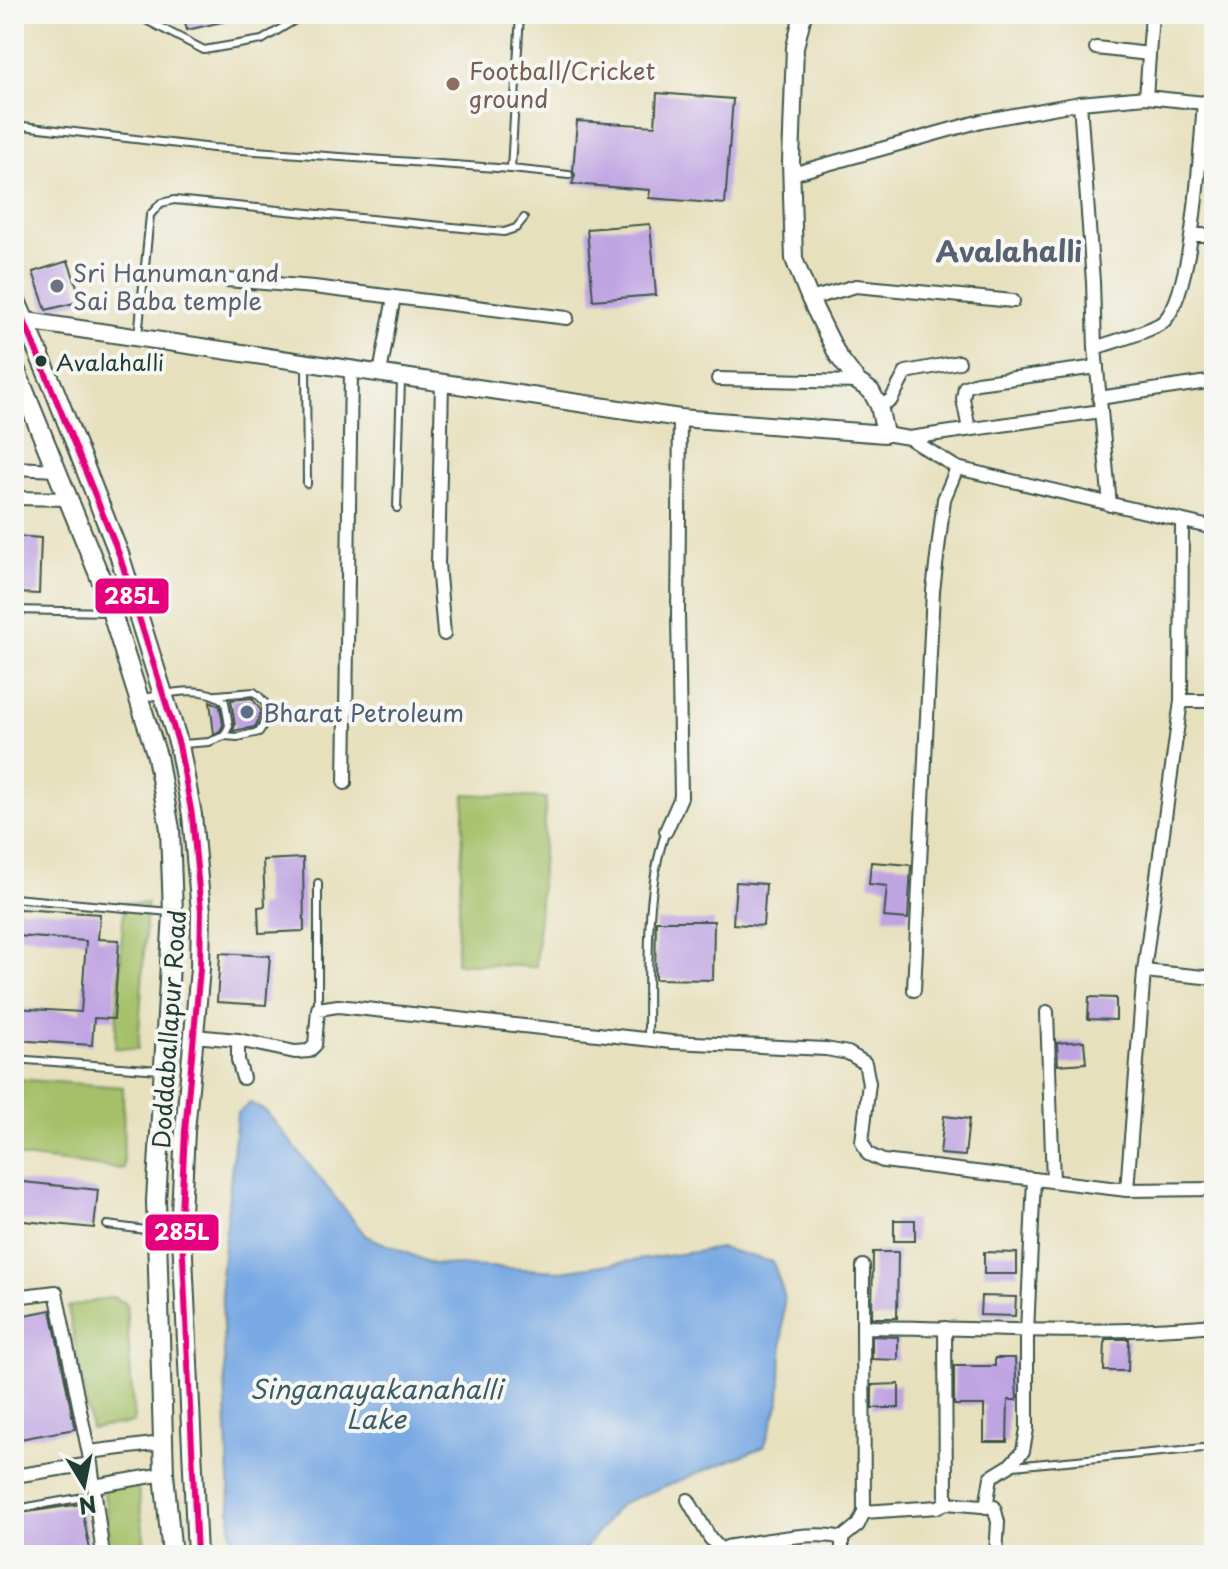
<svg xmlns="http://www.w3.org/2000/svg" width="1228" height="1569" font-family="'Playpen Sans',sans-serif">
<rect width="100%" height="100%" fill="#f6f6f2"/>
<filter id="ink" filterUnits="userSpaceOnUse"><feTurbulence type="fractalNoise" baseFrequency=".0125" numOctaves="2"/><feDisplacementMap in="SourceGraphic" scale="16" xChannelSelector="R" yChannelSelector="G"/><feConvolveMatrix kernelMatrix="1 2 1 2 8 2 1 2 1" color-interpolation-filters="sRGB"/></filter>
<filter id="wash" filterUnits="userSpaceOnUse"><feTurbulence type="fractalNoise" baseFrequency=".006" numOctaves="4" result="noise"/><feDisplacementMap in="SourceGraphic" scale="32" xChannelSelector="R" yChannelSelector="G"/><feGaussianBlur stdDeviation="1.8" result="paint"/><feColorMatrix in="noise" values="0 0 0 0 0 0 0 0 0 0 0 0 0 0 0 0 0 1.4 0 .05"/><feComposite in="paint" operator="in"/></filter>
<g filter="url(#wash)">
<rect width="100%" height="100%" fill="#e7e0bd"/>
<g fill="#a5c067" stroke="#627e4e" stroke-width="2">
<path d="M465,794L546,798L536,967L456,963Z"/>
<path d="M124,903L147,904L138,1049L115,1048Z"/>
<path d="M14,1079L123,1087L124,1169L14,1156Z"/>
<path d="M112,1297L126,1303L134,1423L91,1429L68,1307Z"/>
<path d="M137,1480L146,1555H112L103,1484Z"/>
</g>
<path fill="#78a9e3" stroke="#4c738c" stroke-width="2" d="M250,1103L266,1111L366,1236L433,1264L561,1271L721,1248L773,1262L784,1295L780,1400L764,1447L620,1504L580,1555H232L221,1276L237,1114Z"/>
<g id="blocks">
<g fill="#bfa4e2">
<path d="M183,14H235V19L187,30Z"/>
<path d="M657,93L733,99L725,204L649,198L650,190L572,184L575,175L573,171L577,121L655,126Z"/>
<path d="M650,224L656,295L593,300L587,229Z"/>
<path d="M68,261L82,301L46,310L33,272Z"/>
<path d="M14,536L41,538L39,594L14,593Z"/>
<path d="M252,698L261,711L257,723L255,727L233,731L235,725L231,700Z"/>
<path d="M210,701L220,706L223,725L220,731L214,734Z"/>
<path d="M303,858L304,931L259,933L258,907L265,906L263,860Z"/>
<path d="M871,862L911,865L908,919L884,917L887,886L869,884Z"/>
<path d="M736,882L766,884L763,926L733,924Z"/>
<path d="M18,909L100,914L98,939L119,940L114,1019L94,1018L92,1045L14,1040V1008L81,1012L86,941L17,936Z"/>
<path d="M656,921H714L713,980L655,979Z"/>
<path d="M220,953L270,956L266,1005L217,1002Z"/>
<path d="M1089,997L1116,998V1020L1088,1019Z"/>
<path d="M1084,1041L1086,1063L1058,1065L1057,1043Z"/>
<path d="M944,1116L969,1119L965,1156L940,1154Z"/>
<path d="M14,1181L98,1190L94,1228L14,1220Z"/>
<rect x="894" y="1220" width="21" height="21"/>
<path d="M873,1252H898L897,1318H872Z"/>
<path d="M984,1252L1017,1253V1274H984Z"/>
<path d="M981,1296L1016,1297L1015,1316L980,1315Z"/>
<path d="M51,1310L75,1429L14,1440V1317Z"/>
<path d="M872,1336L898,1337V1360L872,1359Z"/>
<path d="M1105,1339H1129L1128,1371H1104Z"/>
<path d="M995,1358H1015L1017,1400H1008L1007,1442H984V1405H954V1366H995Z"/>
<path d="M899,1384V1408H872V1385Z"/>
<path d="M81,1504L91,1555H14V1514Z"/>
</g>
</g>
</g>
<g filter="url(#ink)">
<use href="#blocks" fill-opacity="0" stroke="#3d5549" stroke-width="2"/>
<g fill="none" stroke-linecap="round" stroke-linejoin="round">
<g stroke="#3d5549" stroke-width="10">
<g id="lane">
<path d="M140,14L144,19L204,50L262,40L305,14"/>
<path d="M14,125L213,148L511,169L520,14"/>
<path d="M511,169L569,175"/>
<path d="M138,337L150,215L161,203L174,200L504,232L516,228L524,218"/>
<path d="M306,366L307,484"/>
<path d="M397,508L401,380"/>
<path d="M14,610L109,612"/>
<path d="M217,695L254,692C271,704 270,716 259,732L238,737L224,736"/>
<path d="M141,699C166,693 204,684 225,702L229,726L224,736L209,742L183,744"/>
<path d="M318,883V1009"/>
<path d="M14,898L170,912"/>
<path d="M648,1039C649,973 644,892 666,831"/>
<path d="M14,1059L160,1070"/>
<path d="M107,1225L153,1231"/>
<path d="M1013,1466L1214,1447"/>
<path d="M22,1508L95,1495"/>
</g>
</g>
<g stroke="#3d5549" stroke-width="16">
<g id="street">
<path d="M1096,48L1149,54"/>
<path d="M1146,97L1152,14"/>
<path d="M1080,103L1093,282L1095,348L1110,505"/>
<path d="M792,174L981,121L1080,103L1146,97L1214,104"/>
<path d="M1192,235H1214"/>
<path d="M226,280L314,287L394,297L380,373"/>
<path d="M394,297L567,318"/>
<path d="M810,299L856,286L1013,301"/>
<path d="M1095,348C1109,343 1155,330 1164,321C1194,291 1200,148 1204,102"/>
<path d="M718,379L858,382"/>
<path d="M442,383L438,564L444,634"/>
<path d="M1099,398L1214,381"/>
<path d="M879,406L891,400L906,372L959,362"/>
<path d="M969,429L963,399L965,387L977,383L1097,367"/>
<path d="M885,434L909,438L957,468L1214,528"/>
<path d="M909,438L1101,411"/>
<path d="M14,468L57,470"/>
<path d="M14,498L70,499"/>
<path d="M1181,701L1182,521"/>
<path d="M345,783L351,371"/>
<path d="M666,831L681,797L678,615L680,418"/>
<path d="M1144,971L1214,978"/>
<path d="M914,990L933,591L944,499L957,468"/>
<path d="M1047,1012L1053,1181"/>
<path d="M194,1036L238,1040L295,1052L309,1051L315,1045L318,1009L338,1006L672,1042L826,1049L848,1053L865,1063L869,1083L862,1142L868,1154L883,1161L1127,1190L1214,1189"/>
<path d="M238,1040V1060L243,1078"/>
<path d="M1127,1190L1144,971L1181,701H1214"/>
<path d="M863,1266V1327"/>
<path d="M14,1297L56,1292L91,1464L103,1555"/>
<path d="M945,1328L946,1503"/>
<path d="M89,1452L162,1443"/>
<path d="M14,1476L91,1464"/>
<path d="M94,1486L164,1474"/>
<path d="M688,1500L710,1538L723,1552"/>
<path d="M986,1507L991,1477L1009,1466L1023,1451L1027,1429V1332L1034,1179"/>
<path d="M864,1512L938,1507L946,1503L994,1507L998,1522L996,1555"/>
<path d="M842,1538L858,1525L864,1512L863,1327C980,1328 1097,1336 1214,1325"/>
<path d="M842,1538V1555"/>
<path d="M722,1555L727,1547C757,1542 814,1530 842,1538"/>
</g>
</g>
<g stroke="#3d5549" stroke-width="20">
<path id="secondary" d="M14,327L26,321L680,418L885,434L879,406L871,391L858,382L838,356L810,299L794,259L791,162L795,47L803,14"/>
</g>
<g stroke="#3d5549" stroke-width="22">
<g id="primary">
<path d="M14,296L54,389L119,554L179,745L192,815L201,911L200,969L185,1131L181,1213L197,1555"/>
<path d="M14,366L102,582L157,756L170,829L173,913L156,1201L164,1474L172,1555"/>
</g>
</g>
<use href="#lane" stroke="#fff" stroke-width="6"/>
<use href="#street" stroke="#fff" stroke-width="12"/>
<use href="#secondary" stroke="#fff" stroke-width="16"/>
<use href="#primary" stroke="#fff" stroke-width="18"/>
<g stroke="#f6f6f2" stroke-width="12">
<path id="bus-1" d="M14,296L119,554L179,745L192,815L201,911L200,969L185,1131L181,1213L197,1555"/>
</g>
<use href="#bus-1" stroke="#e5007d" stroke-width="6"/>
</g>
</g>
<circle fill="#8d6e63" stroke="#f6f6f2" stroke-width="3" cx="453" cy="84" r="8"/>
<circle fill="#6b7280" stroke="#f6f6f2" stroke-width="3" cx="57" cy="286" r="8"/>
<circle fill="#1f3d34" stroke="#f6f6f2" stroke-width="3" cx="41" cy="361" r="7"/>
<circle fill="#5c6f8a" stroke="#f6f6f2" stroke-width="3" cx="247" cy="712" r="8"/>
<g text-anchor="middle" dominant-baseline="central" stroke-width="8" stroke-linejoin="round" paint-order="stroke">
<g font-size="22" fill="#1f3d34" stroke="#f6f6f2" text-anchor="start">
<text x="56" y="361">Avalahalli</text>
</g>
<g font-size="24" fill="#785e54" stroke="#f6f6f2" text-anchor="start">
<text x="469" y="70">Football/Cricket<tspan x="469" dy="28">ground</tspan></text>
</g>
<g font-size="24" fill="#5b616d" stroke="#f6f6f2" text-anchor="start">
<text x="73" y="272">Sri Hanuman and<tspan x="73" dy="28">Sai Baba temple</tspan></text>
</g>
<g font-size="24" fill="#4e5e75" stroke="#f6f6f2" text-anchor="start">
<text x="263" y="712">Bharat Petroleum</text>
</g>
<g font-size="24" fill="#1f3d34" stroke="#f6f6f2">
<text transform="translate(168 1029) rotate(-86)">Doddaballapur Road</text>
</g>
<g font-size="26" font-style="italic" fill="#3a5d69" stroke="#f6f6f2">
<text x="376" y="1388">Singanayakanahalli<tspan x="376" dy="30">Lake</tspan></text>
</g>
<g font-size="28" font-weight="bold" fill="#576171" stroke="#f6f6f2">
<text x="1009" y="250">Avalahalli</text>
</g>
</g>
<g stroke="#f6f6f2" stroke-width="3">
<rect x="94" y="577" width="76" height="38" rx="8" fill="#e5007d"/>
<rect x="144" y="1213" width="76" height="39" rx="8" fill="#e5007d"/>
</g>
<g font-size="22" text-anchor="middle" font-weight="bold" fill="#fff">
<text x="132" y="604">285L</text>
<text x="182" y="1240">285L</text>
</g>
<rect width="1228" height="1569" fill="none" stroke="#f6f6f2" stroke-width="48"/>
<g transform="translate(84 1485) rotate(170)" stroke="#f6f6f2" stroke-width="6" paint-order="stroke">
<path d="M0-6L14 30L0 20L-14 30Z" fill="#1f3d34"/>
<text y="-12" font-size="22" font-weight="bold" text-anchor="middle" fill="#1f3d34">N</text>
</g>
</svg>
